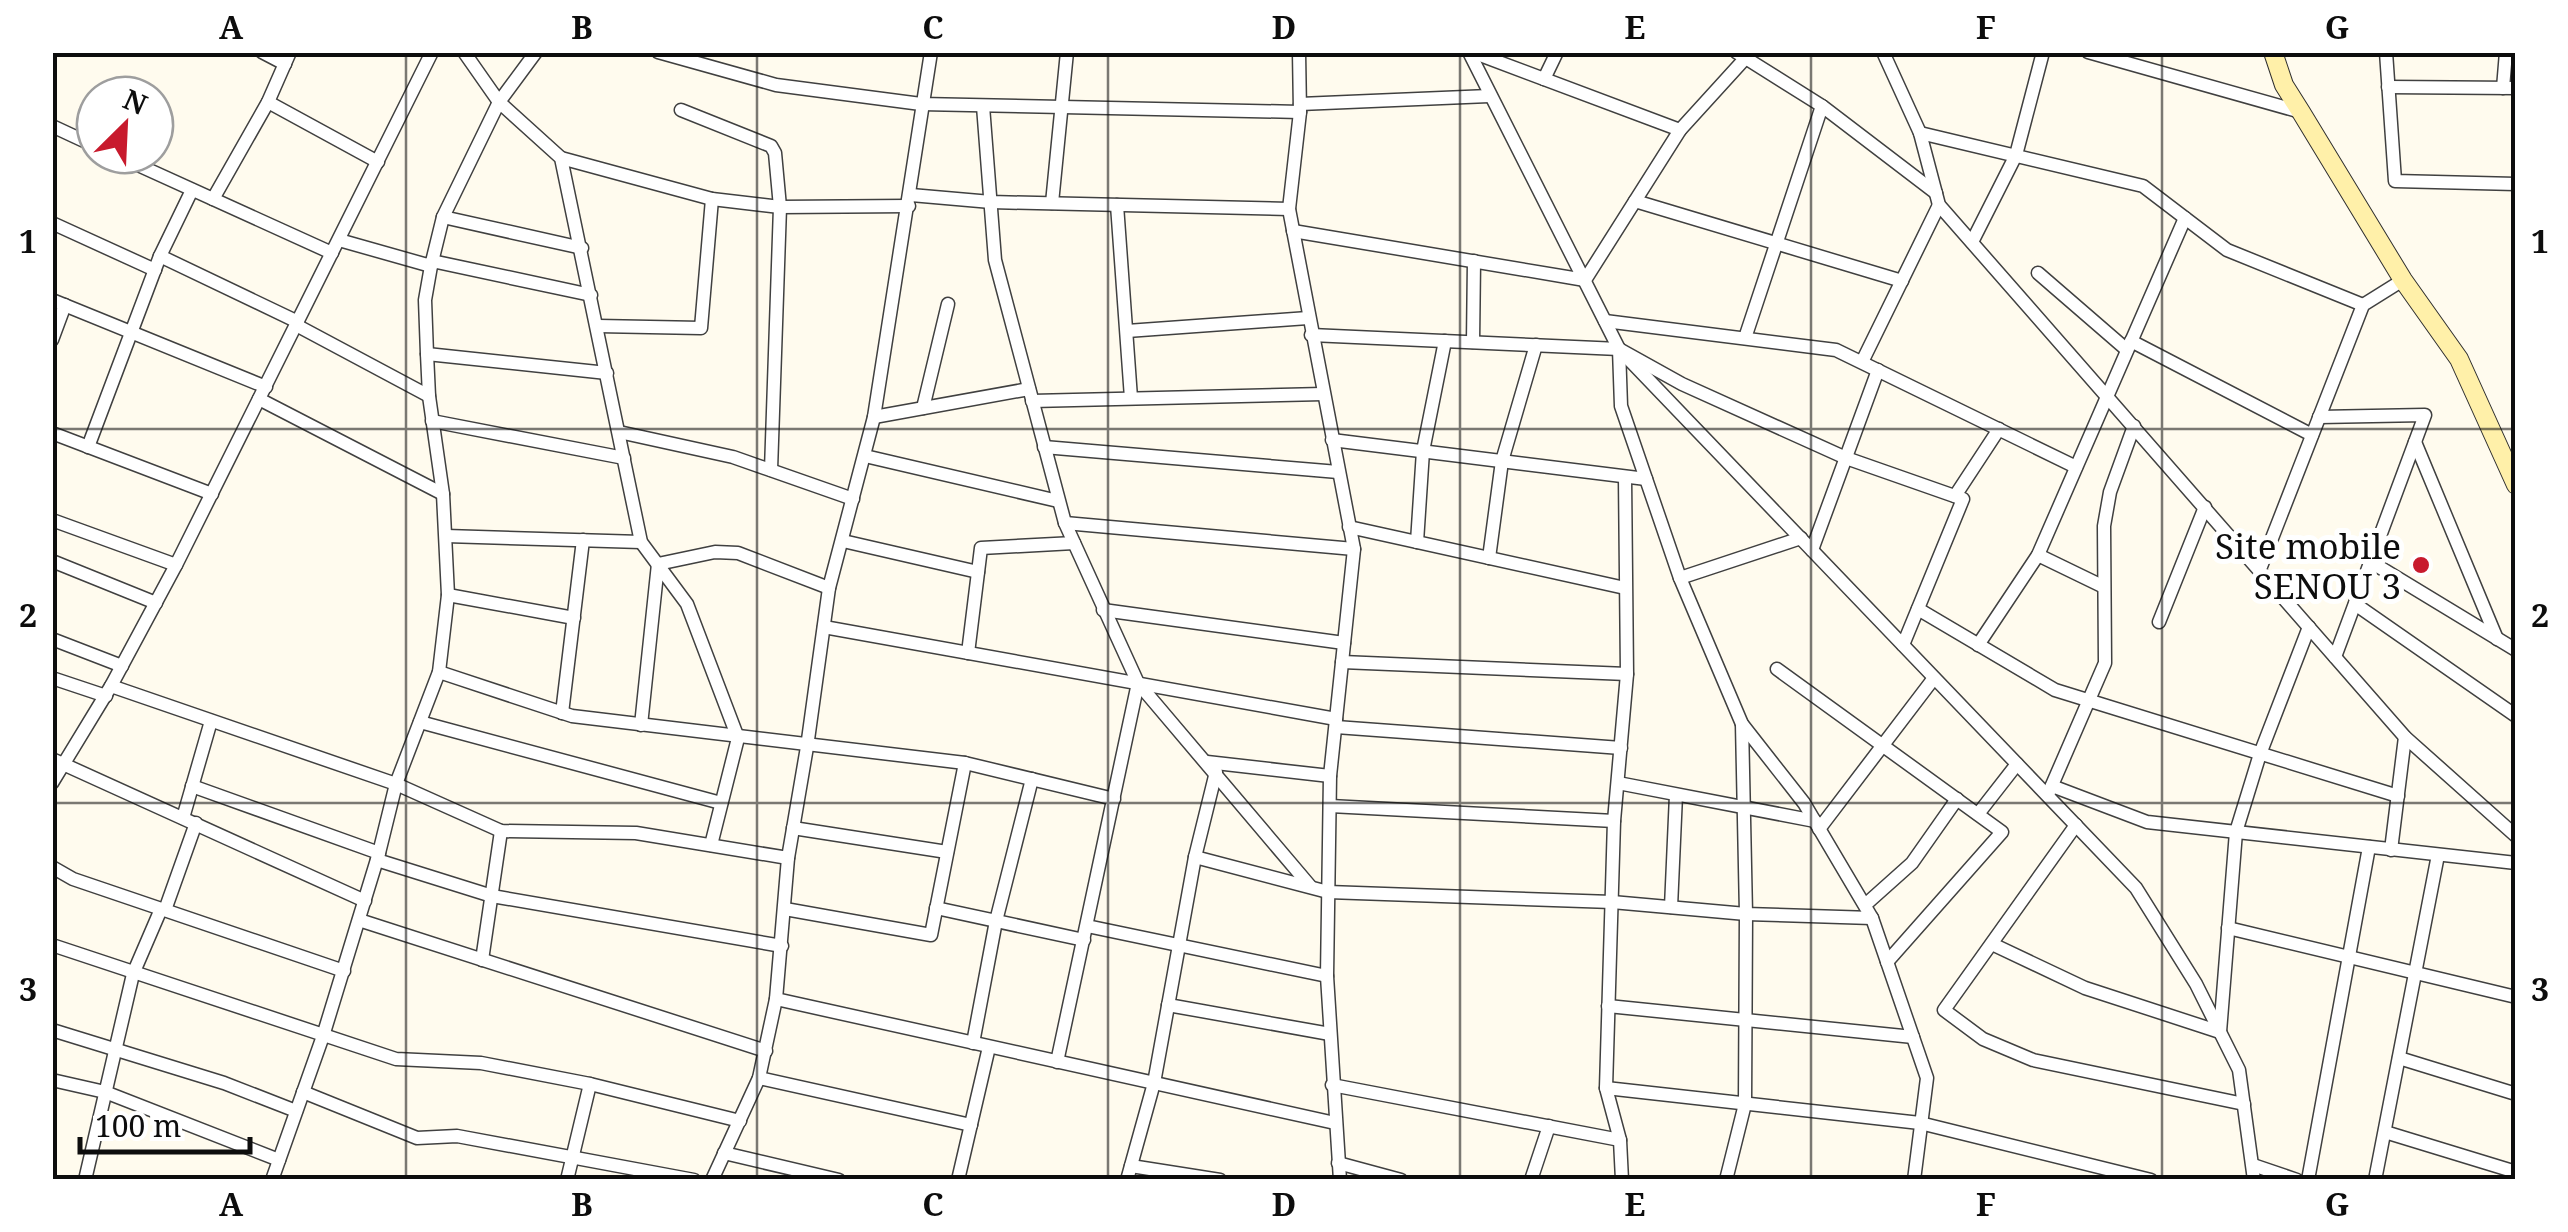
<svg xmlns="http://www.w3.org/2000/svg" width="2568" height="1232" font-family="'Noto Serif',serif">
<rect width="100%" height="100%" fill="#fffbee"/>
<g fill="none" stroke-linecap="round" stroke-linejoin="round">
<g stroke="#404040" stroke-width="15">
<g id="street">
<path d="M262,52L285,64"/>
<path d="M464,52L499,102L561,158L641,542L687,604L738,738L711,845"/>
<path d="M658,52L776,85L921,104L1300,112"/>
<path d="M1299,52L1300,112L1289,209L1354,549L1330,776L1327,976L1340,1180"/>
<path d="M1469,52L1619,349L2136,888L2196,984L2239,1070L2254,1180"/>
<path d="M1472,52L1680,130"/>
<path d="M1736,52L1822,106L1936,193"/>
<path d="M1883,52L1920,133L1939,205L2405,737L2516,836"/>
<path d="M2088,52L2301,112"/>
<path d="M2386,52L2395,181L2516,184"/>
<path d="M1544,79L1557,52"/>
<path d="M2388,87L2516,88"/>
<path d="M2503,88L2506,52"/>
<path d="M268,102L378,162"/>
<path d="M1300,104L1489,96"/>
<path d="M983,106L995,260L1065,523L1138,683L1310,886"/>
<path d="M681,110L771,146L775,153L780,207L771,470"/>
<path d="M52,126L95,146"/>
<path d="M1920,133L2143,186L2227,250L2363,305"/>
<path d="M116,155L332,253"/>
<path d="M561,158L712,199L780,207L909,206"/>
<path d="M911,195L991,202L1289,209"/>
<path d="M213,199L268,102L290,52"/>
<path d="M1635,201L1902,281"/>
<path d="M1052,203L1067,52"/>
<path d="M1117,205L1131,398"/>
<path d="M443,217L582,248"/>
<path d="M52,223L155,270"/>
<path d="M1293,231L1585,280L1680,130L1751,52"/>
<path d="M339,240L431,266"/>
<path d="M1972,242L2016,155L2043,52"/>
<path d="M160,256L298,322"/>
<path d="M432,261L591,295"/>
<path d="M2038,273L2127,350"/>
<path d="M52,300L266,387"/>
<path d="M1605,321L1836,350L2076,467"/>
<path d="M296,325L429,396"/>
<path d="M598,326L701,328L712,199"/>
<path d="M1127,331L1308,318"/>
<path d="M1311,335L1619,349L1682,384L1846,458L1963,499L1903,645"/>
<path d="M1745,338L1822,106"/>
<path d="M52,340L65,305"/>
<path d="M2131,341L2312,435"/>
<path d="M1473,342L1474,261"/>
<path d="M1619,349L1621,406L1680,578L1742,724L1804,803L1872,918L1927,1078L1914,1180"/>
<path d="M427,354L607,373"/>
<path d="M1862,362L1939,205"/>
<path d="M259,399L443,494"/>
<path d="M1032,401L1323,394"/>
<path d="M923,408L948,304"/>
<path d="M874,417L1029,389"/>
<path d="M2319,417L2425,415L2335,657"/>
<path d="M432,421L624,458"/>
<path d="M619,432L733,457L853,499"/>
<path d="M52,433L212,494"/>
<path d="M1332,440L1646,479"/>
<path d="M2415,442L2497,639"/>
<path d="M88,447L160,256L192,190"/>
<path d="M1044,447L1338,472"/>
<path d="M865,456L1058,501"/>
<path d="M1955,496L1999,429"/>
<path d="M52,520L176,565"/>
<path d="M1065,523L1354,549"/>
<path d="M1349,527L1625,588"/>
<path d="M446,536L641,542"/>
<path d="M843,541L978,572"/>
<path d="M1417,542L1423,451L1445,341"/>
<path d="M1812,550L1878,370"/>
<path d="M2038,555L2102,586"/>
<path d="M1489,558L1502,461L1536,345"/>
<path d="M52,561L156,603"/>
<path d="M2371,562L2516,650"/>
<path d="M2260,569L2363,305L2403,280"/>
<path d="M1680,578L1801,538"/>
<path d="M448,595L574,618"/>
<path d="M2355,604L2516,716"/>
<path d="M1918,609L2055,690L2398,796"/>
<path d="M1103,610L1344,643"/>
<path d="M2159,622L2205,507"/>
<path d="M824,627L1336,719"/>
<path d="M52,639L122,666"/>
<path d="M1978,645L2038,555L2185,218"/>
<path d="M968,653L981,548L1074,543"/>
<path d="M1342,662L1627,674"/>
<path d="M1777,669L2002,832L1887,962"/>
<path d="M439,672L572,716L965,763L1114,799"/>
<path d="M52,678L106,696"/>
<path d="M111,686L396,784L501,831L636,833L788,858"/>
<path d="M562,713L583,540"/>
<path d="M420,722L721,803"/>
<path d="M641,725L658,564L715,552L738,553L829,588"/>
<path d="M1336,727L1621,748"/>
<path d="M52,759L365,901"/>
<path d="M1207,762L1330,776"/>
<path d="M52,783L111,686L176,565L432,52"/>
<path d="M1618,783L1815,821"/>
<path d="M192,786L379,853"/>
<path d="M2052,786L2147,822L2516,863"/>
<path d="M2049,792L2105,663L2104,526L2110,492L2134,426"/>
<path d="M1330,806L1614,821"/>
<path d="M1978,814L2017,764"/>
<path d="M183,818L211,721"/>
<path d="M2076,825L1944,1010L1983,1039L2033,1060L2244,1104"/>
<path d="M793,828L947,852"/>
<path d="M1819,829L1934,678"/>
<path d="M2391,850L2405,737"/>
<path d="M1195,857L1328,892L1612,902L1746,914L1872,918"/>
<path d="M377,860L492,896L782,946"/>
<path d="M52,867L73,879L344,971"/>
<path d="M1865,905L1912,863L1957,799"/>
<path d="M1671,907L1676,795"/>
<path d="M936,908L1084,940"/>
<path d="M785,909L931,935L965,763"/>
<path d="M165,910L196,823"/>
<path d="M359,920L766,1051"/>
<path d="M1087,926L1327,976"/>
<path d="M2228,928L2516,997"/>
<path d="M1992,944L2085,988L2220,1032L2236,832L2260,754L2309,627"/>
<path d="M52,945L396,1059L481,1063L590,1084L740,1121"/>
<path d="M482,960L501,831"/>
<path d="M776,999L1335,1123"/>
<path d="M1168,1005L1330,1034"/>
<path d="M1608,1006L1913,1037"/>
<path d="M52,1030L224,1083L296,1111"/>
<path d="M973,1043L996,921L1032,779"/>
<path d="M2399,1058L2516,1094"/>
<path d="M1057,1062L1138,683"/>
<path d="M759,1078L971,1125"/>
<path d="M52,1080L105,1092L279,1160"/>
<path d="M1332,1085L1620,1140"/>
<path d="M1606,1088L1920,1123L2151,1180"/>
<path d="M303,1092L417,1138L457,1136L694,1180"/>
<path d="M2385,1132L2516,1172"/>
<path d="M724,1153L839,1180"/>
<path d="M1338,1163L1401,1180"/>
<path d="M2253,1165L2297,1180"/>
<path d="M1131,1166L1220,1180"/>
<path d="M85,1180L133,974L161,909"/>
<path d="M272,1180L323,1036L379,853L396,784L439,672L448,595L443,494L429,396L427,354L425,300L431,266L443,217L499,102L536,52"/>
<path d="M567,1180L590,1084"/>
<path d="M712,1180L759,1078L776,999L788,858L807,747L829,588L874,417L931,52"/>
<path d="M958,1180L989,1047"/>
<path d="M1127,1180L1154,1083L1195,857L1216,772"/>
<path d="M1531,1180L1549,1126"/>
<path d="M1622,1180L1620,1140L1606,1088L1614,821L1627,674L1625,477"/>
<path d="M1726,1180L1745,1104L1746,914L1742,724"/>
<path d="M2308,1180L2369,847"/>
<path d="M2375,1180L2438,855"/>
</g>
</g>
<g stroke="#2f2f2f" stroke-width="20">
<path id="secondary" d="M2273,52L2284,85L2301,112L2403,280L2459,359L2516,485"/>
</g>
<use href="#street" stroke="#fff" stroke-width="12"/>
<use href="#secondary" stroke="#fff0a9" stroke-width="18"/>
</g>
<path fill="none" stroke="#0d0d0d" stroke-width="2.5" stroke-opacity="0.55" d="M406,52V1180M757,52V1180M1108,52V1180M1460,52V1180M1811,52V1180M2162,52V1180M52,429H2516M52,803H2516"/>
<circle fill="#c81a2d" stroke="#fff" stroke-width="4" cx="2421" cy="565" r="10"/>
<g text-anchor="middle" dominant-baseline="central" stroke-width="10" stroke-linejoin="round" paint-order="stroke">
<g font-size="35" fill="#0d0d0d" stroke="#fff" text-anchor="end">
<text x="2401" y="545">Site mobile<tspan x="2401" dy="40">SENOU 3</tspan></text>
</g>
</g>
<rect width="2568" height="1232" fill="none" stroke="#ffffff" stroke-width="110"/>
<g transform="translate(125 125) rotate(24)"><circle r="48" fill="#ffffff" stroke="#9e9e9e" stroke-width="2.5"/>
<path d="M0-8L18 38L0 25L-18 38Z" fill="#c81a2d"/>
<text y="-15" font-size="28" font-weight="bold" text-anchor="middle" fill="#0d0d0d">N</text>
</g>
<path d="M80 1137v15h170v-15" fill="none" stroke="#0d0d0d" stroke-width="5"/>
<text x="95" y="1137" font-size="30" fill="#0d0d0d" stroke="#ffffff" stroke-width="8" paint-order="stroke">100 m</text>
<rect x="55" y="55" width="2458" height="1122" fill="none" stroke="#0d0d0d" stroke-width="4"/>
<g font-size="32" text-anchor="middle" font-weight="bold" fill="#0d0d0d">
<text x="231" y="39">A</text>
<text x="582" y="39">B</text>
<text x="933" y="39">C</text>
<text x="1284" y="39">D</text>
<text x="1635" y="39">E</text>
<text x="1986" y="39">F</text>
<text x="2337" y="39">G</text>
<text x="28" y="253">1</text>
<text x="2540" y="253">1</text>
<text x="28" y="627">2</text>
<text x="2540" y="627">2</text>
<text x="28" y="1001">3</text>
<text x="2540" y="1001">3</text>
<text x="231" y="1216">A</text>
<text x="582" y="1216">B</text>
<text x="933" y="1216">C</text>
<text x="1284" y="1216">D</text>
<text x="1635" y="1216">E</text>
<text x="1986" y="1216">F</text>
<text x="2337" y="1216">G</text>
</g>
</svg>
